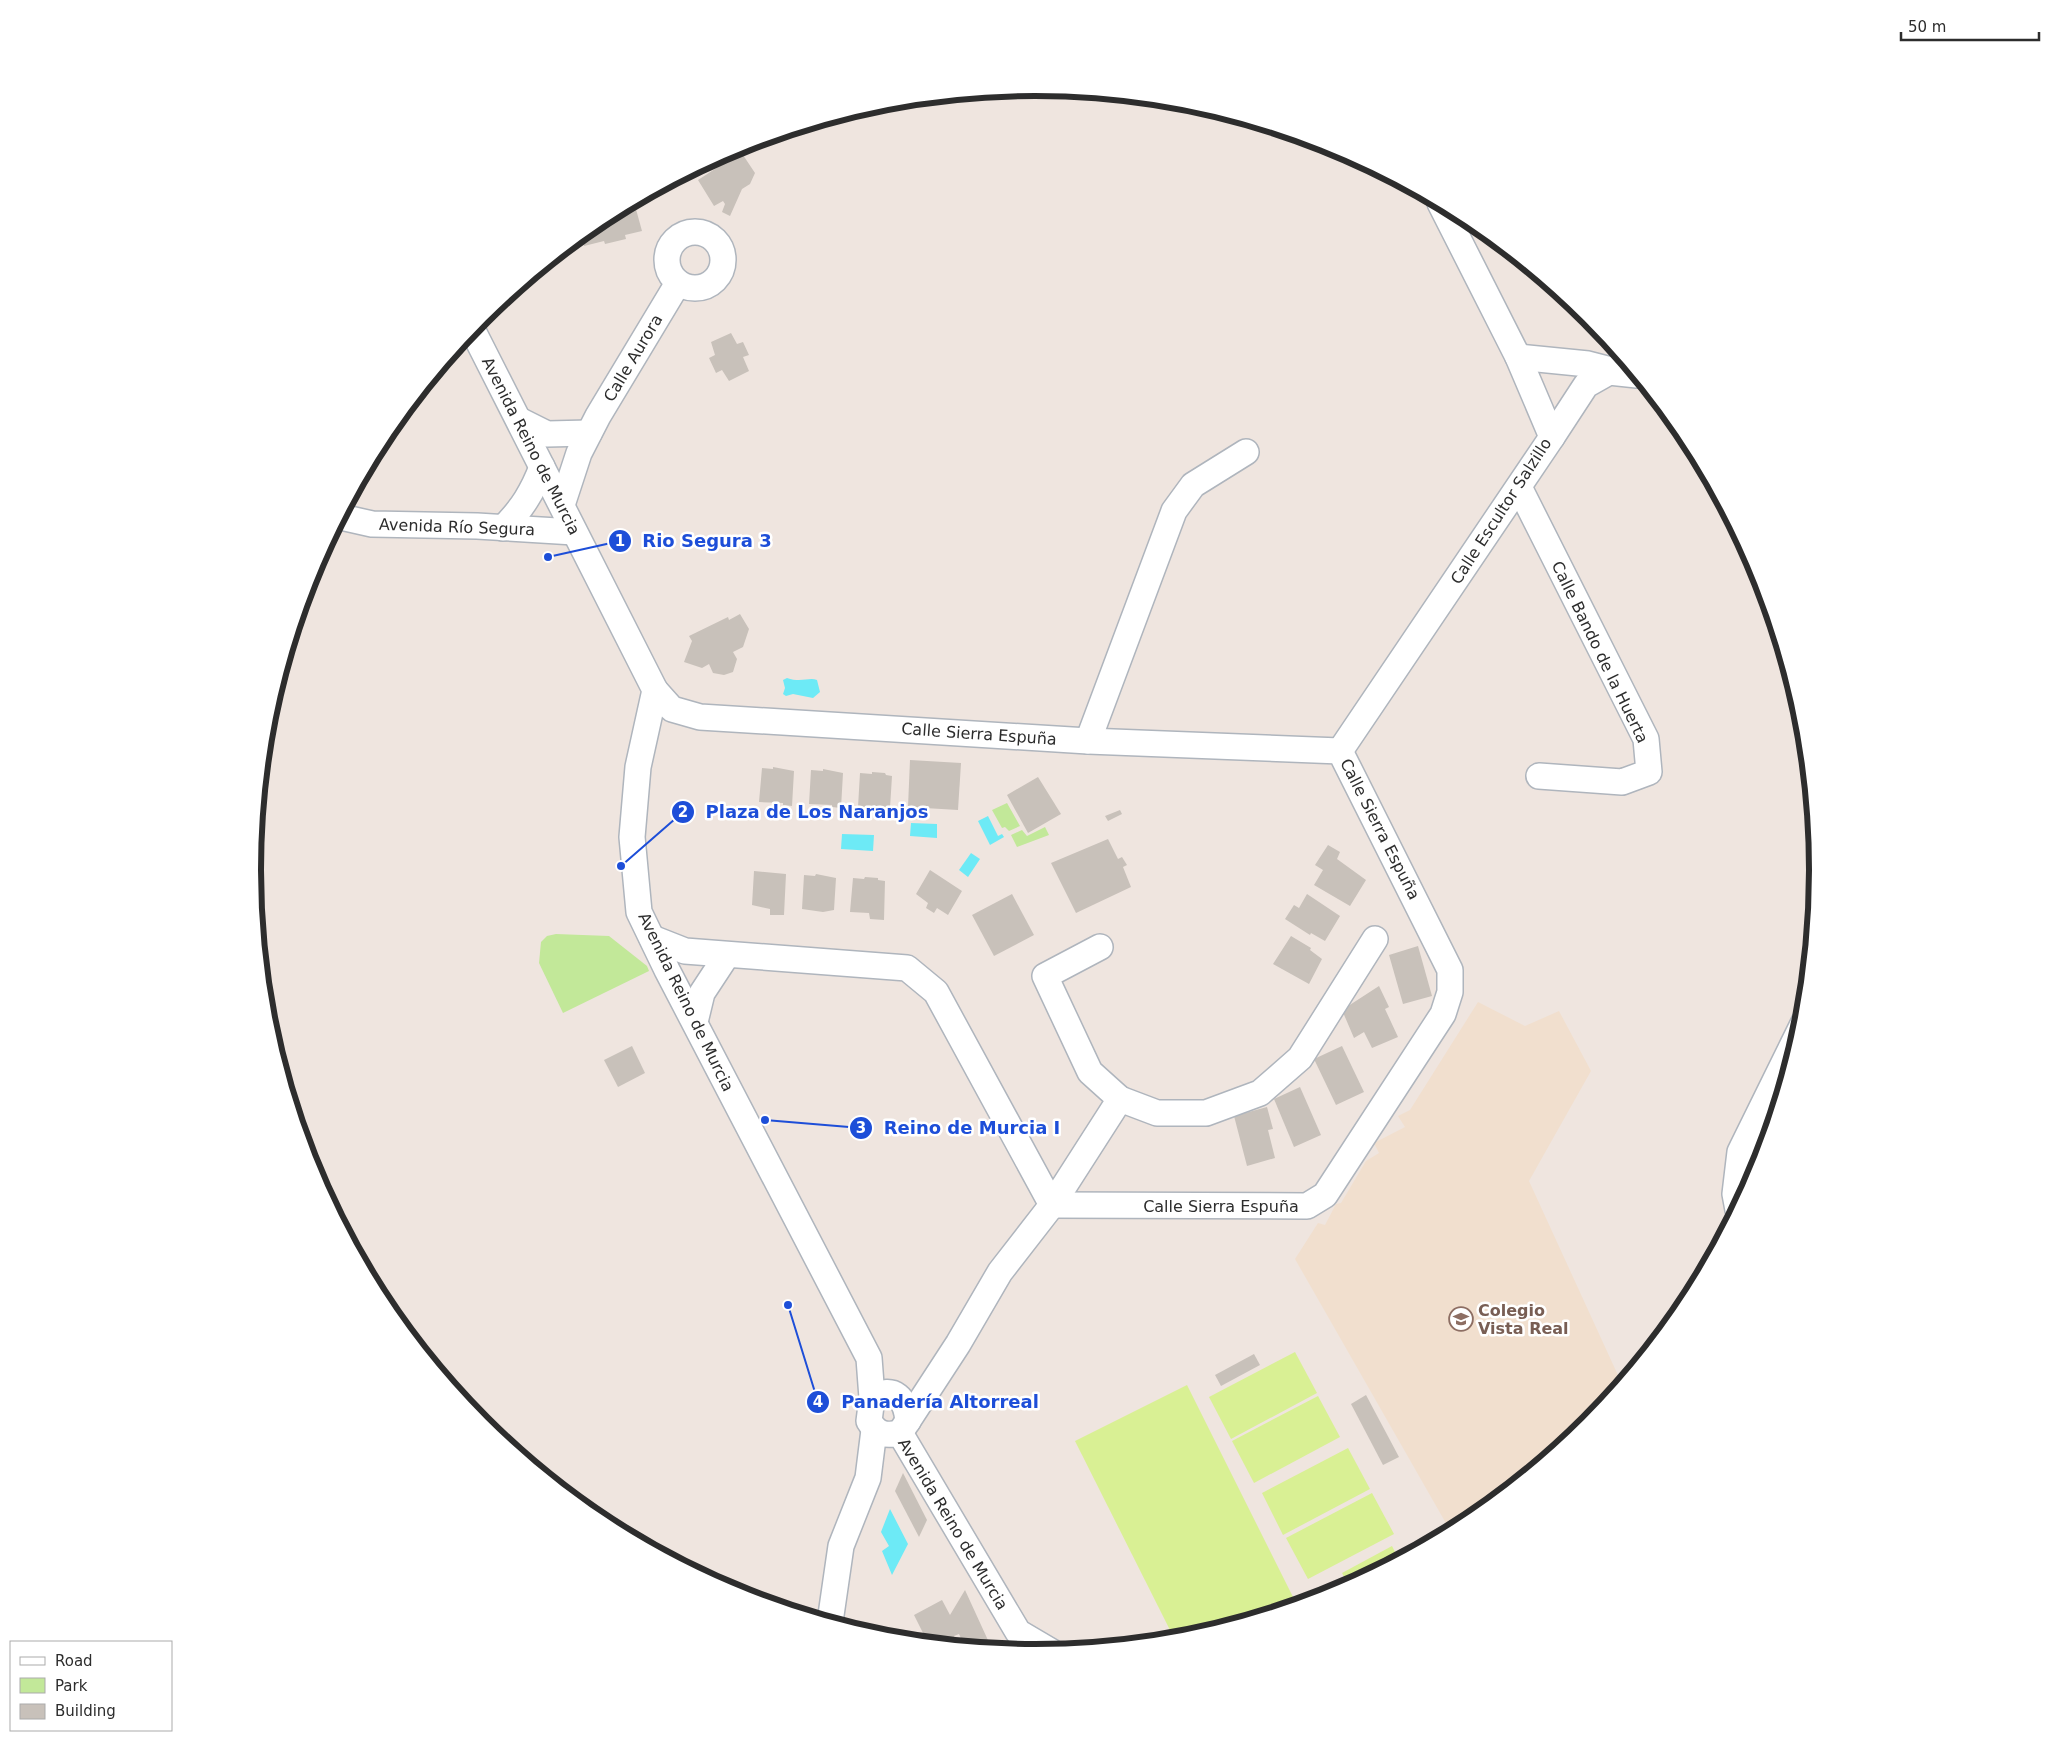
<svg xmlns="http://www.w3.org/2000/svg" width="2071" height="1741" font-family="'DejaVu Sans',sans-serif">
<rect width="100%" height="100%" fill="#efe5df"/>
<path fill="#f1dfce" d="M1478,1002L1525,1026L1559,1011L1591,1071L1529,1181L1622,1384L1589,1424L1470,1522L1451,1532L1295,1259L1318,1223L1325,1225L1336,1204L1341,1203L1366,1161L1379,1153L1374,1143L1405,1127L1398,1116L1410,1110Z"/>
<g fill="#c2e899">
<path d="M1007,803L1020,826L1009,831L1005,827L1002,828L992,810Z"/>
<path d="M1045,827L1049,835L1017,847L1011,835L1022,830L1027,836Z"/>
<path d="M556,934L609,936L647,966L649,971L563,1013L539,963L541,942L547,936Z"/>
</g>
<g fill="#d9f094">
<path d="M1295,1352L1317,1393L1231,1439L1209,1397Z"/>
<path d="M1187,1385L1295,1601L1268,1614L1188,1639L1175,1640L1075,1441Z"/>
<path d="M1318,1396L1340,1437L1254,1483L1232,1441Z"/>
<path d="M1348,1448L1370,1489L1283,1535L1262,1493Z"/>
<path d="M1372,1493L1394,1534L1308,1579L1286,1538Z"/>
<path d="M1392,1546L1399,1560L1349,1586L1342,1573Z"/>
</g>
<g fill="#6deaf6">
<path d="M787,678C801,683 809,677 817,680L820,692L813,698L793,694L786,696L783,694L785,688L783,680Z"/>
<path d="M988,816L998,836L1002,834L1004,837L990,845L978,821Z"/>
<path d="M911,823L937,824V838L910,836Z"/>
<path d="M842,834L874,835L873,851L841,849Z"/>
<path d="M971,853L980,859L968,877L959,870Z"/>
<path d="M890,1509L908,1544L892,1575L882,1551L889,1546L881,1532Z"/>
</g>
<g fill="#c8c1ba">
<path d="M741,152L755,173L750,184L742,189L730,216L722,212L725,204L723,201L714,206L698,180Z"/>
<path d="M634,202L642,231L625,235L626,239L605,244L604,241L584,246L581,235L599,221L608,218L607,216Z"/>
<path d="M731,333L737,344L743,342L749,355L743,357L749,371L729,381L722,370L716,373L709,358L715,355L711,342Z"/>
<path d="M740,614L749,629L743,647L733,652L737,659L733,672L724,675L713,673L709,664L702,668L684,662L692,641L689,636L728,617L729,620Z"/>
<path d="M910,760L961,763L958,810L908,807Z"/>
<path d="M773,767L794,771L792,806L783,805V803L759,802L762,768L773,769Z"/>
<path d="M823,769L843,773L841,808L832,807V805L809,804L811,770L823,771Z"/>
<path d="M872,772L885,773L886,775L892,776L890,808L858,807L860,773L872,774Z"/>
<path d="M1038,777L1061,814L1028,833L1007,795Z"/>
<path d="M1120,810L1122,814L1108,821L1105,816Z"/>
<path d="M1108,839L1118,859L1122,857L1127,865L1123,867L1131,887L1076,913L1051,863Z"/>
<path d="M1328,845L1340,852L1337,859L1366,880L1350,906L1314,885L1323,870L1315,865Z"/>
<path d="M930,870L962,891L948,915L937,908L934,913L926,908L928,903L916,894Z"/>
<path d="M754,871L786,874L784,915H770V909L752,905Z"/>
<path d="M816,874L836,878L834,910L823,912L802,909L804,875L815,876Z"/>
<path d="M865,877L878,878V880L885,881L884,920L870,919L869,913L850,912L853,878L864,879Z"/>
<path d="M1012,894L1034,935L994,956L972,915Z"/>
<path d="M1307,894L1340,916L1325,941L1311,933L1310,935L1285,919L1294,905L1299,908Z"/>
<path d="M1291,936L1311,948L1310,950L1322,959L1309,984L1273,964Z"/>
<path d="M1418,946L1432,996L1403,1004L1389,955Z"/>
<path d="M1379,986L1389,1007L1385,1009L1398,1037L1372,1048L1364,1032L1354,1038L1342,1010Z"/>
<path d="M632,1046L645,1073L618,1087L604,1060Z"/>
<path d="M1342,1046L1364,1092L1336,1105L1314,1059Z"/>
<path d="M1300,1087L1321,1135L1294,1147L1274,1099Z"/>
<path d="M1267,1107L1273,1129L1268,1130L1275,1158L1247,1166L1234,1116Z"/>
<path d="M1254,1354L1260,1365L1221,1386L1215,1375Z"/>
<path d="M1366,1395L1399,1457L1383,1465L1351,1404Z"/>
<path d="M903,1473L927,1520L919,1537L895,1491Z"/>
<path d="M965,1590L992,1649L965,1647L959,1634L954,1636L958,1646L914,1642L912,1637L923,1633L914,1615L942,1600L950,1615Z"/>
</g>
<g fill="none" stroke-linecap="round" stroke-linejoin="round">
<g stroke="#afb5bd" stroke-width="28">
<g id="minor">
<circle cx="695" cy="260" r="28"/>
<path d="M472,329L655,690L638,767L632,837L639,912L667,970L869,1358L872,1398L869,1421C877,1435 886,1436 900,1433L1018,1632L1052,1652"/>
<path d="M1518,357L1588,364L1619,372"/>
<path d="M519,420L547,434L589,433"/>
<path d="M1552,437L1586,385L1609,372L1637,375"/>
<path d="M1519,487L1646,739L1649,772L1622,782L1539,776"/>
<path d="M562,505L579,453L598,416L678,283"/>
<path d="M341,517L372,524L477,526L574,532"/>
<path d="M503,528C522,509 533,491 542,467"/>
<path d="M655,690L672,709L700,717L1088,741L1340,751L1450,970V992L1443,1014L1325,1195L1307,1206L1052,1205"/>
<path d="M1088,741L1174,511L1193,485L1246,452"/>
<path d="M1340,751L1552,437L1518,357L1440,203"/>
<path d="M652,938L685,951L907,968L936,992L1052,1205L1000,1272L958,1344L900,1433"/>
<path d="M695,1022L702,993L727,955"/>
<path d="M1120,1099L1157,1113H1206L1260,1093L1300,1058L1375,939"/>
<path d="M1052,1205L1120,1099L1090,1072L1045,976L1100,947"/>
<path d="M1738,1210L1735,1194L1740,1152L1804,1022"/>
<path d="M872,1398C894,1384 906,1399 908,1421"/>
<path d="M830,1622L841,1546L868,1478L874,1430"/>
</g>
</g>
<use href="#minor" stroke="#fff" stroke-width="25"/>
</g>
<defs>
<g id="school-ring" transform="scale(1.25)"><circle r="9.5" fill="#fff" stroke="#8d6e63" stroke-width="1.5"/><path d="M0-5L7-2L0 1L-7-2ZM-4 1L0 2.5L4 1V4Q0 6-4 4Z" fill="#8d6e63"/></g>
</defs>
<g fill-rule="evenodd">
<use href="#school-ring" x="1461" y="1319"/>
</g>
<g text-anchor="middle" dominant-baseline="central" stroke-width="5" stroke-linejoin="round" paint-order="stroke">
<g font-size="16" fill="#2d2d2d" stroke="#fff">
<text transform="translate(633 358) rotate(-59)">Calle Aurora</text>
<text transform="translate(531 446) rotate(63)">Avenida Reino de Murcia</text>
<text transform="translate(1501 511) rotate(-57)">Calle Escultor Salzillo</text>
<text transform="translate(457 527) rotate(2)">Avenida Río Segura</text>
<text transform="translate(1600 652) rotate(64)">Calle Bando de la Huerta</text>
<text transform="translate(979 734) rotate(4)">Calle Sierra Espuña</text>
<text transform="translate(1380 829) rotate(63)">Calle Sierra Espuña</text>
<text transform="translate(686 1002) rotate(64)">Avenida Reino de Murcia</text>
<text x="1221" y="1206">Calle Sierra Espuña</text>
<text transform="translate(953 1524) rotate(59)">Avenida Reino de Murcia</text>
</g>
<g font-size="16" font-weight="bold" fill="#785e54" stroke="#fff" text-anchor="start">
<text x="1478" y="1310">Colegio<tspan x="1478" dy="18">Vista Real</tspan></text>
</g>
</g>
<path d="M0 0H2071V1741H0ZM261 870a774 774 0 1 1 1548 0a774 774 0 1 1-1548 0Z" fill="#fff" fill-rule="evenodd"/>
<path fill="none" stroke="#2d2d2d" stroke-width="6" d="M261 870a774 774 0 1 1 1548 0a774 774 0 1 1-1548 0Z"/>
<path fill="none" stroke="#1d4ed8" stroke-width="2" d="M548 557L620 541M621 866L683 812M765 1120L861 1128M788 1305L818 1402"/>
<g fill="#1d4ed8" stroke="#fff" stroke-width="2">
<circle cx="548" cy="557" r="5"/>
<circle cx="621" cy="866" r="5"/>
<circle cx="765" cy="1120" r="5"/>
<circle cx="788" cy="1305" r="5"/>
<circle cx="620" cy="541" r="12"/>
<circle cx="683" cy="812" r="12"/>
<circle cx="861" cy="1128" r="12"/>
<circle cx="818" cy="1402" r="12"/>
</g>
<g font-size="15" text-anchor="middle" font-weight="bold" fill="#fff">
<text x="620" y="546">1</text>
<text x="683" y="817">2</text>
<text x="861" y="1133">3</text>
<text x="818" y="1407">4</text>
</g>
<g font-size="18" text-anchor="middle" font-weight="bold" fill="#1d4ed8" stroke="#fff" stroke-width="5" stroke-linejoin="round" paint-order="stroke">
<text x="707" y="547">Rio Segura 3</text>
<text x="817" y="818">Plaza de Los Naranjos</text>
<text x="972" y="1134">Reino de Murcia I</text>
<text x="940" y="1408">Panadería Altorreal</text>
</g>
<rect x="10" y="1641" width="162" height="90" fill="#ffffff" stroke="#ababab"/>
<rect x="20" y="1657" width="25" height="8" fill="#ffffff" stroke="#ababab"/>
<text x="55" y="1666" font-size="15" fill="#2d2d2d">Road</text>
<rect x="20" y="1678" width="25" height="15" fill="#c2e899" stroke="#ababab"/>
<text x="55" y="1691" font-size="15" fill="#2d2d2d">Park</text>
<rect x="20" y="1704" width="25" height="15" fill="#c8c1ba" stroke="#ababab"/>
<text x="55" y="1716" font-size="15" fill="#2d2d2d">Building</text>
<path d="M1901 32v8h138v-8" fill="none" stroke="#2d2d2d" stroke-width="2.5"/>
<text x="1908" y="32" font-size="15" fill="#2d2d2d" stroke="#ffffff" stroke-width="4" paint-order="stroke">50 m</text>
</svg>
